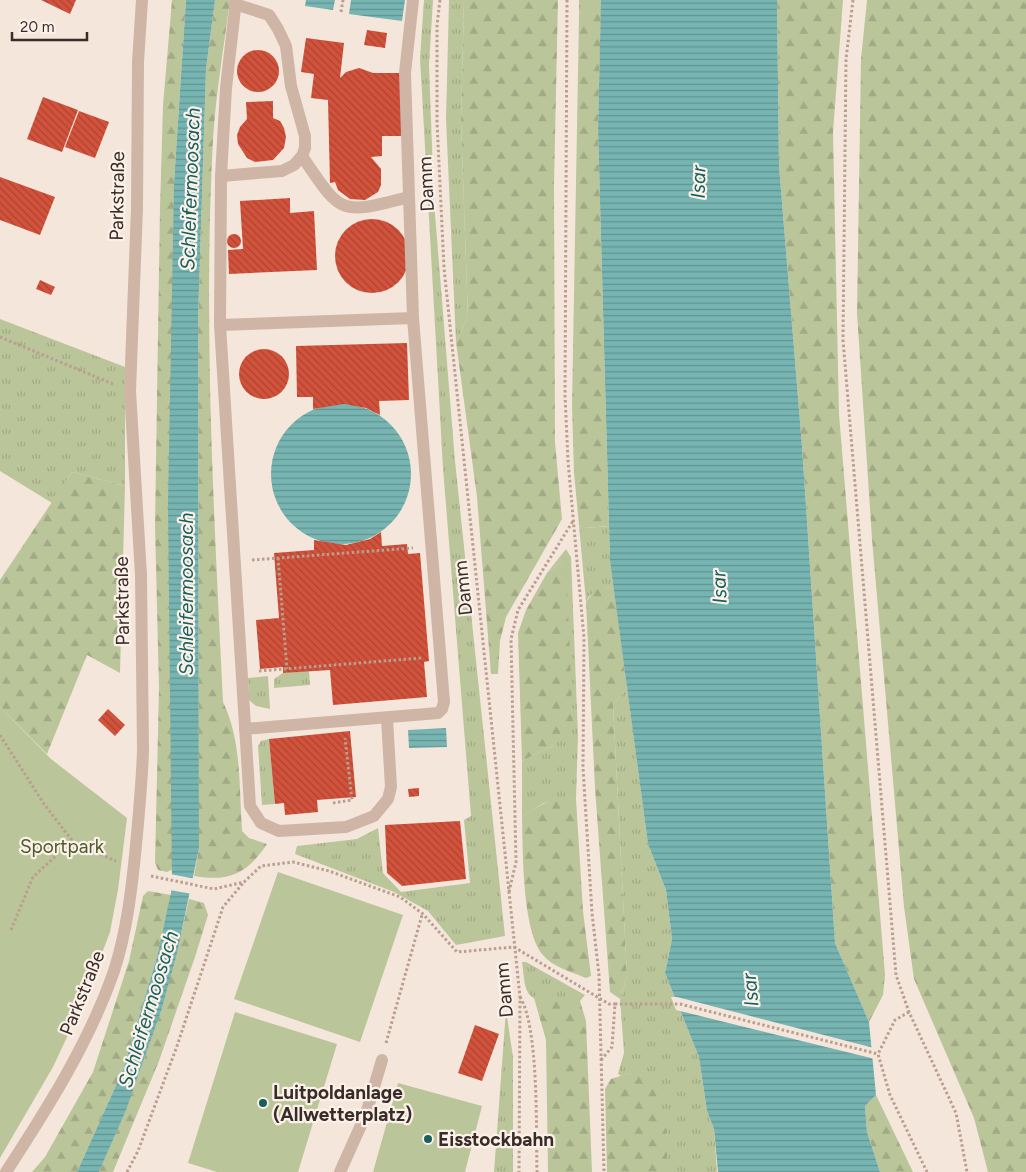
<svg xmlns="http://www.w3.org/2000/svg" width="1026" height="1172" font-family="Figtree,sans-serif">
<defs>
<pattern id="grass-tufts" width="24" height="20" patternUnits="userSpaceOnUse" patternTransform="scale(1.25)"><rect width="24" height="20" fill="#bbc59a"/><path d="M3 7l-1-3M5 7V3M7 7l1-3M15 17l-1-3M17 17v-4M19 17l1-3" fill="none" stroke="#a2a985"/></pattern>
<pattern id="forest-firs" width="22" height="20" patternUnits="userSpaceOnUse" patternTransform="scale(1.25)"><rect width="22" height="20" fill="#bbc59a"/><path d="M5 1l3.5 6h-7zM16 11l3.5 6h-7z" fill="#a2a985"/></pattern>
<pattern id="water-rules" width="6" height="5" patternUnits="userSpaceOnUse" patternTransform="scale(1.25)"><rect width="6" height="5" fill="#77b5b2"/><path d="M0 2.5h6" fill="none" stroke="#639391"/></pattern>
<pattern id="building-back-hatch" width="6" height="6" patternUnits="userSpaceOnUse" patternTransform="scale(1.25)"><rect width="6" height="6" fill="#d2523c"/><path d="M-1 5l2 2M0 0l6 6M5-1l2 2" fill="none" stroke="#ab4432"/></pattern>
</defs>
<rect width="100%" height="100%" fill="#f5e6db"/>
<g fill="url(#grass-tufts)">
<path d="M424,0H433L429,65L434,202L455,461L505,936L456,945L428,911L394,892L295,854L297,846L357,839L378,828L383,873L401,892L470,883L464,820L471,816L443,468L420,58Z"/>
<path d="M449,0H464L461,122L468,317L456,342L446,119Z"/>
<path d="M579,0H601V14L581,11L579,15Z"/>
<path d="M0,319L125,367V486L72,472L52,503L0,471Z"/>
<path d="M579,525L586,528L609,526L610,561L614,589L606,587L589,596L586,602Z"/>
<path d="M566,549L571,557L578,736L576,799C553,797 540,803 522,817V761L554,745L562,562L547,573Z"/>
<path d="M309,671L310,685L274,688V679L283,673Z"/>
<path d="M268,676L270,709L256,706L249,700L248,678Z"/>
<path d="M627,687L648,844L666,890L672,939L665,973L699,1057L707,1111L714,1129L717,1172H667V1135L630,1073L621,1076L618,1074L624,1053L620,999L627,976L613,705Z"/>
<path d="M269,739L275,804L262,805L258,746L261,741Z"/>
<path d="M522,962H526L585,995L580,1001C566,1001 538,1006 529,994C523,986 524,972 522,962Z"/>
<path d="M506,1010L513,1057V1172H494Z"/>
</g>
<g fill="url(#forest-firs)">
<path d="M172,0H186L174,183L173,859V869L167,872L158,870L155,863L159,689L155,526L160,208L163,105Z"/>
<path d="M215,0H230C224,46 216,93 213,139C203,327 214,514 223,702C242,741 239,788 242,831L249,838L267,844C247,874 229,882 194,876L199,848L198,320L206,69Z"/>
<path d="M464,0H558L554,184L555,442L562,519L506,617L500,641L498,674H491L477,497L456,342L468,317L461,122Z"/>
<path d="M777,0H843L833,132L839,414L885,975L883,995L869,1022L835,943L802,446L779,166Z"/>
<path d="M867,0H1026V1172H988L974,1118L914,979L904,907L872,539L857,313L861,59Z"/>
<path d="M586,10L601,14L598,129L609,526L586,528L579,525L574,473L572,406L579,15L581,11Z"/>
<path d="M72,472L125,486L120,673L87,655L47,754L0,707V580Z"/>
<path d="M562,562L566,565L573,726L554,745L522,761L518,633L526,610L547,573Z"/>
<path d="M606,587L614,589L627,687L613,705L627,976L620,999L610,992L595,788L586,602L595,589Z"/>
<path d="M558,797L576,799L583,911L591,976L586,978C572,972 552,967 542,954C522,928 523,851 522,817L531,810Z"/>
<path d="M148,891L171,895L157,957L123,1070L77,1172H32L45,1157L93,1072L129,961L143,896Z"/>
<path d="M189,899L204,903L208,915L195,957L159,1061L113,1172H99C138,1085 169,992 189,899Z"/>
<path d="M534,998L542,1001H580L586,1021L592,1172H548L546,1040Z"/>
<path d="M630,1073L647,1077L657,1083L667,1135V1172H607L605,1089L611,1079Z"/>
<path d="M876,1095L913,1172H880L867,1132L865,1106Z"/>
</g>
<g fill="#bbc59a">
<path d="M0,707L51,759L127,818L118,890L110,932L83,1003L53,1067L0,1158Z"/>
<path d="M278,872L403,915L360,1042L234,999Z"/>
<path d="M235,1012L337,1044L298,1172H217L188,1163Z"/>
<path d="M398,1083L482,1106L465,1172H373Z"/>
</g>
<g fill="url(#water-rules)">
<path d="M186,0H215L206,69L198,320L199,848L177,953L161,1011L126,1110L99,1172H77L123,1070L157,957L172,888L168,503L174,183Z"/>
<path d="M306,0H335L333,10L305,6Z"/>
<path d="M351,0H405L402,21L349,14Z"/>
<path d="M601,0H777L779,166L802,446L835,943L869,1022L876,1095L865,1106L867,1132L880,1172H718L714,1129L707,1111L699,1057L665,973L672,939L666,890L648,844L610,561L598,129Z"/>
<circle cx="341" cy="474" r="70"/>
<path d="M446,728L447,747L409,748L408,730Z"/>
</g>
<g fill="#f5e6db">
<path d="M170,874L196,879L193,894L169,890Z"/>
<path d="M671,997H677L874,1048L875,1059L676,1010Z"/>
</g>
<g fill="url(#building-back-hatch)">
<path d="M41,0H76L70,14Z"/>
<path d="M367,30L387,33L385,48L364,45Z"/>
<path d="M306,38L344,43L340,78L346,72L359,68L373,73H401V136H382V156L371,157L381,169V185L378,192L365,200L350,199L338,190L335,182L330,183L328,100L311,98L314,74L301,72Z"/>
<circle cx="258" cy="71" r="21"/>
<path d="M43,97L78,110L62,152L27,139Z"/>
<path d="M273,101V118L280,121L284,128L286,137L284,148L273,160L255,162L247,158L238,144L237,135L240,127L247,119L246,102Z"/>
<path d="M79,111L109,122L95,158L65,147Z"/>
<path d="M0,177L55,197L40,235L0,220Z"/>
<path d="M290,198V213L314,211L317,270L229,274L228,250L243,249L240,201Z"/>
<circle cx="372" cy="256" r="37"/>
<circle cx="234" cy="241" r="7"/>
<path d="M40,280L55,287L51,295L36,289Z"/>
<path d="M407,343L409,400L379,401L380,415L366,408L344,404L313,409V397H297L296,346Z"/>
<circle cx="264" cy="374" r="25"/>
<path d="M381,532L382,546L407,544L408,554L420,553L429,661L424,662L427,697L333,705L330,670L283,673V667L260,669L256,620L279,618L274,553L314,550V540L346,545L370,539Z"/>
<path d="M108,709L125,725L115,736L98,720Z"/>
<path d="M350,731L356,797L317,800L318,812L285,815L284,803L275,804L269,739Z"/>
<path d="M419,788V796L409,797L408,789Z"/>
<path d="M460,821L466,879L402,886L387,873L385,825Z"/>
<path d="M475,1025L499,1034L482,1081L458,1073Z"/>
</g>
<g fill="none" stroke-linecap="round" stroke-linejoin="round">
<g stroke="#ba9e90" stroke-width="3" stroke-dasharray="2.5 2.5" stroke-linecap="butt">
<path d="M440,0L437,25V122L444,268L520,997L519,1172"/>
<path d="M567,0L565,395L568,461L584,638L583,768L592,913L599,975L604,1172"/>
<path d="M853,0L846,59L843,340L896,975L909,1012L956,1113L967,1172"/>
<path d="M341,12L343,0"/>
<path d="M0,337L113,384"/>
<path d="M278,558L287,669"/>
<path d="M252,560L413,548"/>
<path d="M259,671L422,658"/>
<path d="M0,735L44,804L74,843L116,861"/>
<path d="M333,803L352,800L345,738"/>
<path d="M151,876L214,889L244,882L261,866L293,862L329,871L400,897L423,914L457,952L514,947"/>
<path d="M509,892L516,862L511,639L518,610L573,521"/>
<path d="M11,930L33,877L59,853L74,843"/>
<path d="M520,997C539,1027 536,1133 537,1172"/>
<path d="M909,1012L895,1020L878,1054L890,1095L927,1172"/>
<path d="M386,1043L422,915"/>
<path d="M601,1060L612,1047L615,1004H680L878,1054"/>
<path d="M127,1172L138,1151L177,1046L223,907L244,882"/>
</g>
<g stroke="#ceb5a6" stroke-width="12">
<path d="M236,0L226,88L221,176L220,325L250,806L261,823L279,831L346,827L374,816L388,799L391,787L387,719"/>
<path d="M302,156C342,215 339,215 409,197"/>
<path d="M221,176L282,171L294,165L302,156L305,148V136L291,86L286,46L278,29L269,15L235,4"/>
<path d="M220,325L413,318"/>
<path d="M245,729L438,713L442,709L444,702L413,318L405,73L413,0"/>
<path d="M340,1172L366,1114L382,1060"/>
</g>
<path stroke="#ceb5a6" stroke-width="12" d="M6,1172C47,1109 89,1043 114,971C127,931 132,887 136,845C139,813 142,782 143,750L141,575L130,391L137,208L138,62L142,0"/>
<path stroke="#ba9e90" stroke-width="3" stroke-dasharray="2.5 2.5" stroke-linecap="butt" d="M514,947L609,1004H615"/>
</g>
<g fill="#18605e" stroke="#fbf1e9" stroke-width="2">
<circle cx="263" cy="1103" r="5"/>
<circle cx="428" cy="1139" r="5"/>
</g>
<g text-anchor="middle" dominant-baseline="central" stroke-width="4.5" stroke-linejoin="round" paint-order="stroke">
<g font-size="19" fill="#392c28" stroke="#fbf1e9">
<text transform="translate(426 184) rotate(-93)">Damm</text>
<text transform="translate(117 196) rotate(-89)">Parkstraße</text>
<text transform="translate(463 588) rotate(-96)">Damm</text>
<text transform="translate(122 601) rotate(-91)">Parkstraße</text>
<text transform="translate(504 990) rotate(-95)">Damm</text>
<text transform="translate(82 993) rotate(-68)">Parkstraße</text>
</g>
<g font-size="19" fill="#4d5a29" stroke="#fbf1e9">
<text x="62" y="846">Sportpark</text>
</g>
<g font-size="19" font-weight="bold" fill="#392c28" stroke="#fbf1e9" text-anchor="start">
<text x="273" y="1092">Luitpoldanlage<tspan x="273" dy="22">(Allwetterplatz)</tspan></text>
<text x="438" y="1139">Eisstockbahn</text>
</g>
<g font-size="20" font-style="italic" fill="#18605e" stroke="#fbf1e9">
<text transform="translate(698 182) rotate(-89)">Isar</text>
<text transform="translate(190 189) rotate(-88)">Schleifermoosach</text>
<text transform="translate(719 587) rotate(-93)">Isar</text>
<text transform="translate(186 594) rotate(-90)">Schleifermoosach</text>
<text transform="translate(750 990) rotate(-95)">Isar</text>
<text transform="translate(148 1009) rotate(-73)">Schleifermoosach</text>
</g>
</g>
<path d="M12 32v8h75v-8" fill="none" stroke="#392c28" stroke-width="2.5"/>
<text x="20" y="32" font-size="15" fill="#392c28" stroke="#fbf1e9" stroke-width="4" paint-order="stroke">20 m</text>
</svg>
